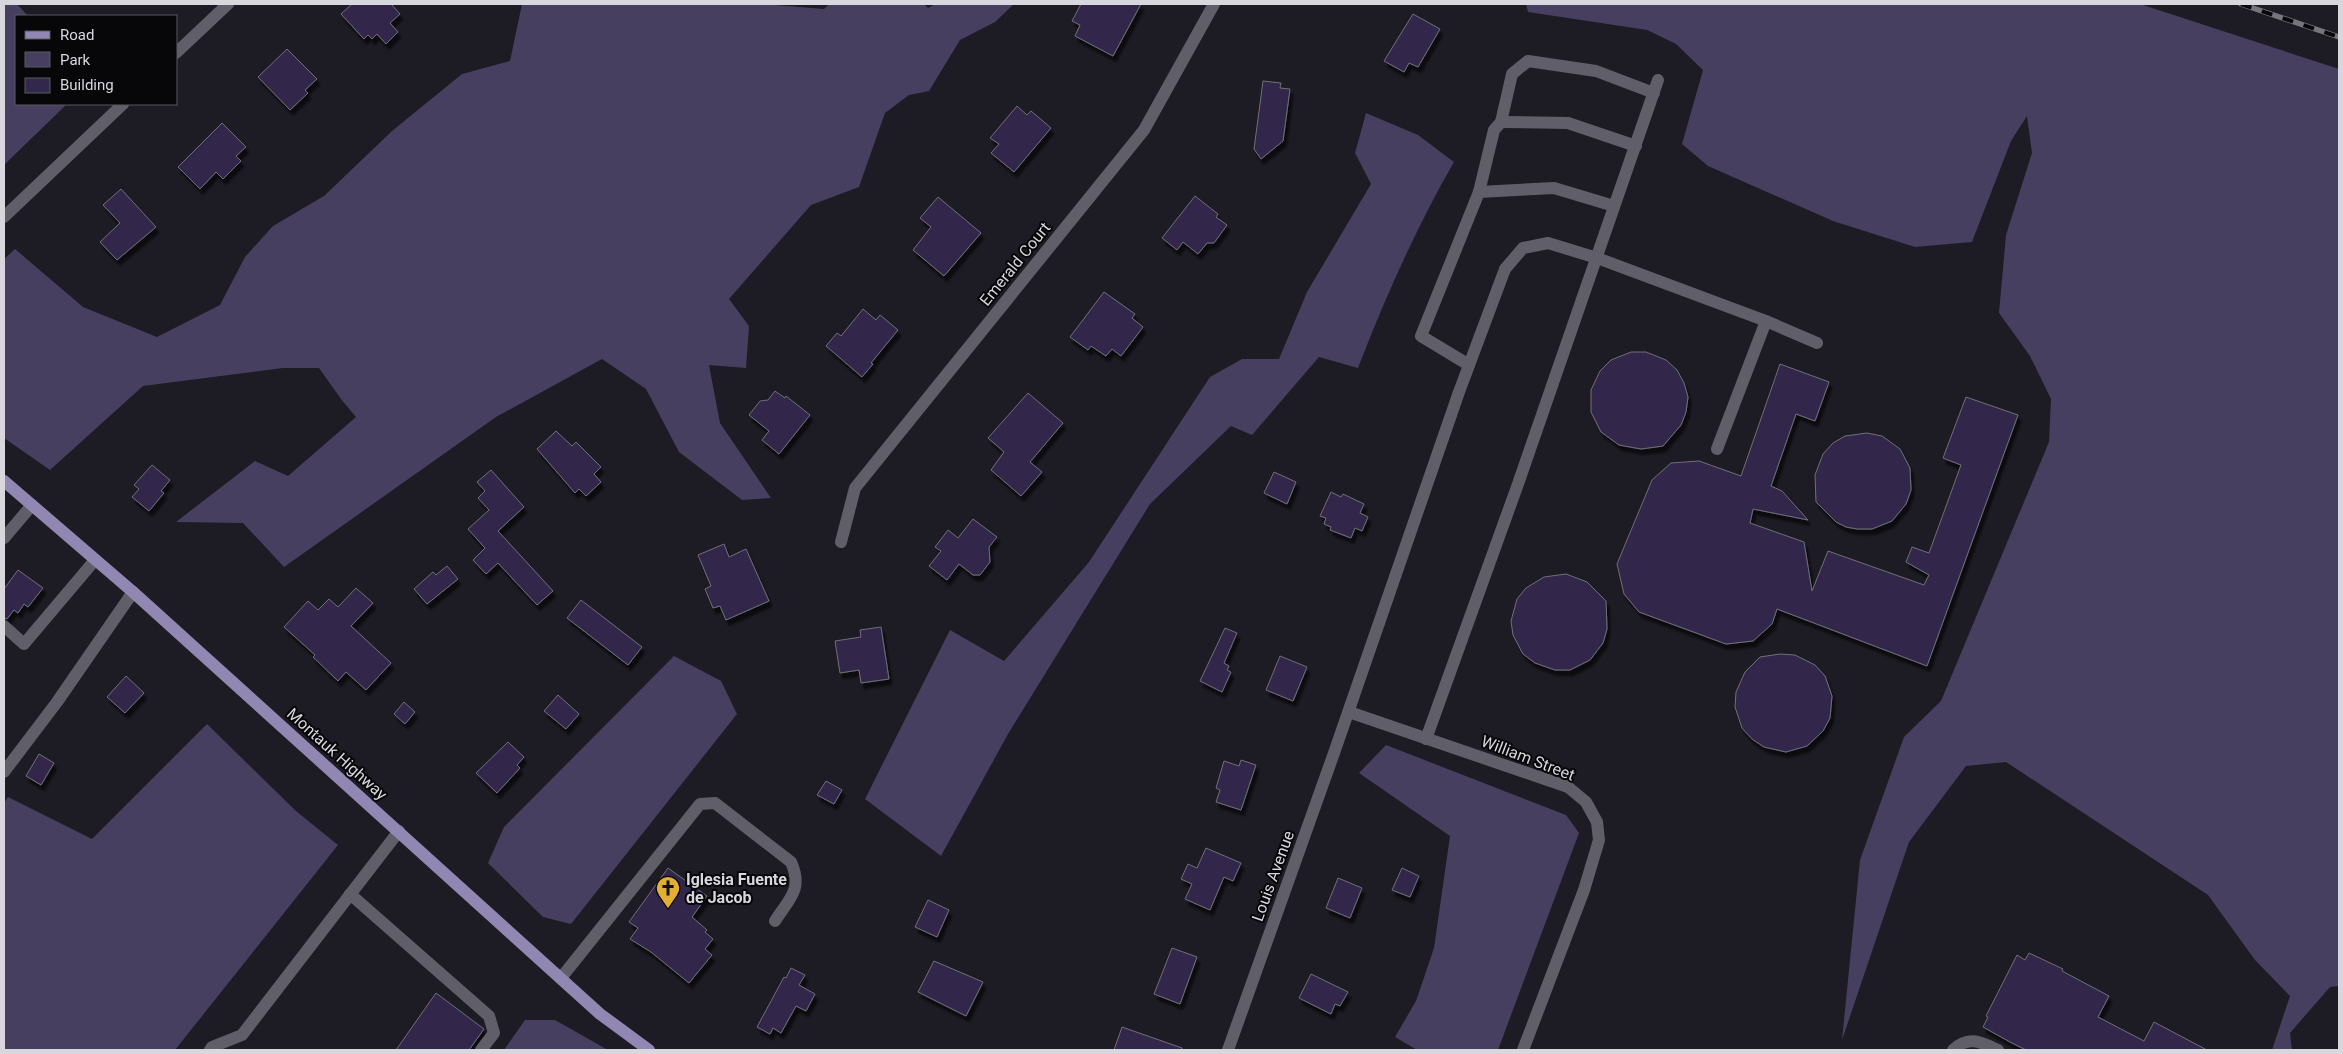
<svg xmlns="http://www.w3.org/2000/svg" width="2343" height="1054" font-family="Roboto,sans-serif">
<defs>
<filter id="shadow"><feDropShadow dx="3" dy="5.5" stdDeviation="1" flood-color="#0009"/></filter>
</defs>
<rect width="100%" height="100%" fill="#1d1b23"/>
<g fill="#463f60">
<path d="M4,4H17L28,16H16V104H67L4,165Z"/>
<path d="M522,4H763L824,9L829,4H924L928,8L935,4H1014L995,22L960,40L929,91L909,95L885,113L859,187L811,205L729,299L749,326L746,368L709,365L720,423L771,498L742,500L679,452L646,389L602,359L496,417L284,567L243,523L176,522L255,461L288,476L356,417L341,399L319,368H283L143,386L50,470L4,438V259L15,249L83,307L157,337L220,305L245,257L273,226L324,196L392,131L462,74L510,61Z"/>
<path d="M1526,4H2140L2339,69V986L2330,987L2290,1033L2292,1050H2272L2290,996L2255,960L2208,895L2006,762L1966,766L1909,842L1842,1040L1860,860L1904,737L1941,701L2049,442L2051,399L2030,356L1999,313L2006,235L2032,153L2027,116L2011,141L1972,242L1915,247L1833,221L1708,166L1682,144L1703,70L1676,44L1647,30L1528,12Z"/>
<path d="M1366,113L1418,135L1454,162C1416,228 1385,298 1358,368L1319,357L1252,435L1231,426L1150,504L1008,734L941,856L865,799L950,630L1004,661L1089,562L1210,377L1242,359H1279L1307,292L1371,184L1355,153Z"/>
<path d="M674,656L721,681L737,714L571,924L543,917L488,863L504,827Z"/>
<path d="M207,724L296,811L338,845L175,1050H4V803L8,797L92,839Z"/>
<path d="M1386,745L1566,815L1579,833L1498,1050H1417L1395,1037L1416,1001L1434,948L1450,836L1359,773Z"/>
<path d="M525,1020H555L608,1050H504Z"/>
</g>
<g fill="#31284b" stroke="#706f79" filter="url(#shadow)">
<path d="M352,4H391L400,14L390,23L398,32L386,44L377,34L372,39L368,35L364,39L341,14Z"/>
<path d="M1081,4H1141L1113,56L1075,36L1080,25L1072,21Z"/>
<path d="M1413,14L1440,29L1418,67L1409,63L1404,72L1384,61Z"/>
<path d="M287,49L317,79L305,90L308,93L290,110L258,77Z"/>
<path d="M1263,81L1281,83L1280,88L1290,89L1283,141L1261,159L1254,149Z"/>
<path d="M1017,106L1027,115L1031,111L1051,128L1014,172L991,153L999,144L990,138Z"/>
<path d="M222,123L246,147L236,156L241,161L223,179L216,172L200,189L178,167Z"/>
<path d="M121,189L156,227L117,260L100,242L120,223L103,205Z"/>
<path d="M1195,196L1218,214L1216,217L1227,225L1214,243H1207L1198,254L1183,242L1177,250L1162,238Z"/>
<path d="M938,197L981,233L944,276L913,250L931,227L920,218Z"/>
<path d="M1104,292L1135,314L1132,318L1143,327L1121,356L1112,349L1106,356L1091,346L1088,350L1070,337Z"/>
<path d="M863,309L876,320L880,315L898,330L871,363L873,364L862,377L826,346L837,333L841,336Z"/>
<path d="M1631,352H1646L1666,360L1677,370L1684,383L1688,397L1686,412L1681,425L1663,446L1641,449L1619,445L1601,432L1591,412V390L1600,371L1611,360Z"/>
<path d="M1780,364L1829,382L1815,421L1796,414L1771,486L1782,491L1808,520L1753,509L1750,523L1804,542L1812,591L1828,551L1924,585L1929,575L1906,562L1912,547L1929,553L1961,465L1943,458L1966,397L2018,415L1927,666L1777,609L1772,624L1753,641L1726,644L1639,612L1624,594L1617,564L1652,480L1671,463L1699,461L1741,476Z"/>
<path d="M775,391L785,398L786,396L810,415L779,454L762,440L769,431L749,415L760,401L768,400Z"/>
<path d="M1028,393L1063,423L1030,462L1042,472L1021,496L991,470L1004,452L988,438Z"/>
<path d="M556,431L572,446L576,442L601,467L594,474L601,482L586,496L579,489L575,493L537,449Z"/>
<path d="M1867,433L1882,436L1900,449L1910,468L1911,490L1906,504L1892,521L1872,529H1857L1846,527L1836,522L1816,502L1815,475L1823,454L1833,443L1845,436Z"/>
<path d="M152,465L170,480L161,491L164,493L149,511L132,497L139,489L134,485Z"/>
<path d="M491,470L524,507L498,531L553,591L537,605L498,563L486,574L473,560L485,548L468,529L489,510L478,498L485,491L477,482Z"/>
<path d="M1274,472L1296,482L1287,504L1264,493Z"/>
<path d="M1331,492L1341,497L1343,494L1364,504L1360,513L1368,517L1362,531L1355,528L1351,538L1330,530L1331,527L1324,524L1326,518L1320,516Z"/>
<path d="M973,519L997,537L989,547L990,562L980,575H973L959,564L947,580L929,566L941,551L935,547L948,530L958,538Z"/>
<path d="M724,544L729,557L746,549L769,601L726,620L720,606L713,608L705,589L711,586L698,555Z"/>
<path d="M447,566L458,579L427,604L414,589L433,572L436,575Z"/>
<path d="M18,570L43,588L28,607L24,604L18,613L14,610L7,619L4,618V589Z"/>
<path d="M1566,574L1587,582L1606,601L1607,629L1603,643L1590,660L1570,670H1555L1535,663L1523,654L1513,635L1511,621L1517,599L1526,588L1544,577Z"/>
<path d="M356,588L373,603L351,626L391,663L366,690L346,672L338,681L313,657L315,655L284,627L308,601L318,610L329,599L338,607Z"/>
<path d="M581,600L642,647L628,665L567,618Z"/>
<path d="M881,627L889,679L861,683L859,670L840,673L835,641L861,637L860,630Z"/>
<path d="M1225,628L1237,633L1224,663L1229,666L1227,670L1231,672L1222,692L1200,681Z"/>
<path d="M1780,654L1795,655L1815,665L1825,676L1832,696L1830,718L1823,731L1807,746L1786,752L1764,747L1752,739L1742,728L1735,707L1736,692L1745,672L1760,657Z"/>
<path d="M1280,656L1307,667L1293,701L1266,690Z"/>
<path d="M126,676L144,693L125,713L107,697Z"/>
<path d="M558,695L579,714L566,729L544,711Z"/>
<path d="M404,702L415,712L405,724L394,714Z"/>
<path d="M508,742L524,757L517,765L520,768L497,793L476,773Z"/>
<path d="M39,754L54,763L41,785L26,776Z"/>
<path d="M1241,760L1256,765L1241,810L1216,802L1220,790L1216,788L1224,761L1239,766Z"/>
<path d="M826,781L842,790L834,804L817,795Z"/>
<path d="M1206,848L1241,863L1233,881L1224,877L1210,910L1185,899L1192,884L1181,879L1188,864L1197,868Z"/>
<path d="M668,868L707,896L692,917L707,930L705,932L713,939L705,949L712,955L689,983L651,952L630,939L638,928L629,922Z"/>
<path d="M1402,868L1419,876L1410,897L1392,890Z"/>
<path d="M1338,878L1362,888L1350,918L1326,908Z"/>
<path d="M928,900L949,910L937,937L915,927Z"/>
<path d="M1172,948L1197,957L1180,1004L1154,994Z"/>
<path d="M2029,953L2063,969L2062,971L2109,996L2098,1017L2144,1041L2154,1022L2207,1050H2026L2010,1042L1983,1027L1988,1017L1986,1016L2017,955L2025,960Z"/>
<path d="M934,961L983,982L966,1016L918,992Z"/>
<path d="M791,968L805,975L799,985L815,994L806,1011L796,1006L781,1033L773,1028L770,1034L757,1027L784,977L786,978Z"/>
<path d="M1311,974L1348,992L1340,1006L1335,1004L1331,1014L1299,998Z"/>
<path d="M436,993L484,1029L469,1050H396Z"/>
<path d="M1122,1027L1182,1048V1050H1114Z"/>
</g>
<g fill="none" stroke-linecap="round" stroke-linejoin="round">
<g stroke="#605e68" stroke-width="12">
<path d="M176,53L228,4"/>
<path d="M1501,122L1568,123L1636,146"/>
<path d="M1479,192L1554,188L1614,206"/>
<path d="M4,217L123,104"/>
<path d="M1766,321L1817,343"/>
<path d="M1469,365L1421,336L1479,192L1494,130L1501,122L1512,74L1528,61L1596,71L1654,93"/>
<path d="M4,538L32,505"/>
<path d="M841,542L855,488L1144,130L1214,4"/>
<path d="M4,626L24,644L95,560"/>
<path d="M1349,712L1568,787L1586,802L1597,822L1599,840L1584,890L1523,1050"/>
<path d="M1426,739L1518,484L1658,80"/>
<path d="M4,772L57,702L133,592"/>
<path d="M350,894L489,1016L494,1033L481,1050"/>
<path d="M561,978L700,804L715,803L791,862C803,889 790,898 775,921"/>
<path d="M210,1050L212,1047L242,1035L399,831"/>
<path d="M1228,1050L1334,753L1459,392L1505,269L1523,248L1548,243L1597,258L1766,321L1717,449"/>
<path d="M1953,1050C1968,1035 1981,1042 1998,1050"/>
</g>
<path stroke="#9087b2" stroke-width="12" d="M4,481L133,592L600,1014L649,1050"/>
<g stroke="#76757c" stroke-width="5.5">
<path id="rail" d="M2241,4L2339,37"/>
</g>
<use href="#rail" stroke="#07070a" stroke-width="4" stroke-dasharray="11" stroke-linecap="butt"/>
</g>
<defs>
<g id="church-pin" transform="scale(1.25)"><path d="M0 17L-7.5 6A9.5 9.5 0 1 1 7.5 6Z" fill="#e3ae34" stroke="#07070a"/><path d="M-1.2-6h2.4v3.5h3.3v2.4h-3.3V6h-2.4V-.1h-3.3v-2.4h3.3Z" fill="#111"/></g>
</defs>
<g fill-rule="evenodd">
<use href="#church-pin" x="668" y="888"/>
</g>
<g text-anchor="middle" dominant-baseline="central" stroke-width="4" stroke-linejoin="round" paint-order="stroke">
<g font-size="16" fill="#d8d7dd" stroke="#07070a">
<text transform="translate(1015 264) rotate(-51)">Emerald Court</text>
<text transform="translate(337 754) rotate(42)">Montauk Highway</text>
<text transform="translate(1528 758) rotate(21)">William Street</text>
<text transform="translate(1273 876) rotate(-70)">Louis Avenue</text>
</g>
<g font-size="16" font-weight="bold" fill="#d8d7dd" stroke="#07070a" text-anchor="start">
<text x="686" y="879">Iglesia Fuente<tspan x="686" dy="18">de Jacob</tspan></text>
</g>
</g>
<rect width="2343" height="1054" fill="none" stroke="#d8d7dd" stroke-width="10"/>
<rect x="15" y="15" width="162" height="90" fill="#07070a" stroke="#5b5a5e"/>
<rect x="25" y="31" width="25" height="8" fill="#9087b2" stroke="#5b5a5e"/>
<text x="60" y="40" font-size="15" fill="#d8d7dd">Road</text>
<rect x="25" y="52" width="25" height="15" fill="#463f60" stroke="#5b5a5e"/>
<text x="60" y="65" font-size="15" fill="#d8d7dd">Park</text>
<rect x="25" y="78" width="25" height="15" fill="#31284b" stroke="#5b5a5e"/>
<text x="60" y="90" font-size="15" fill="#d8d7dd">Building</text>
</svg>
